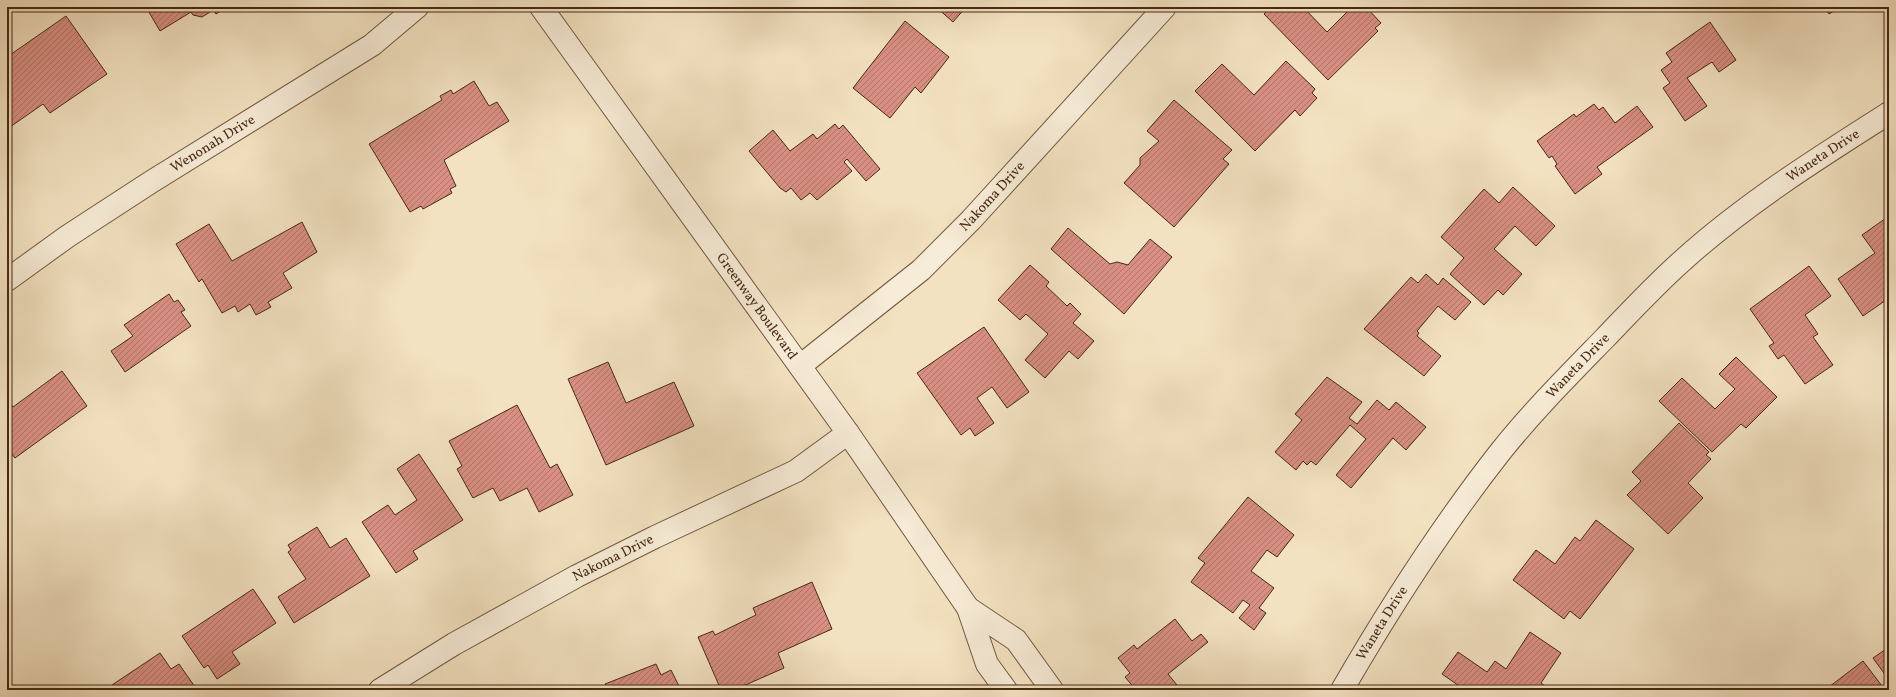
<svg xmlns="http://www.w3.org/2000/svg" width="1896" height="697" font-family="Vollkorn,serif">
<defs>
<pattern id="building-hatch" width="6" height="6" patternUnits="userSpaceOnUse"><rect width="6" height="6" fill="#d98f84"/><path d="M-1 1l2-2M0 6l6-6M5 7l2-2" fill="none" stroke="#b2756b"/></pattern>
</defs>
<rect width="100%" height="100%" fill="#f3e2c1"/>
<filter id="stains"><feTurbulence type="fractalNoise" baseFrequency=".005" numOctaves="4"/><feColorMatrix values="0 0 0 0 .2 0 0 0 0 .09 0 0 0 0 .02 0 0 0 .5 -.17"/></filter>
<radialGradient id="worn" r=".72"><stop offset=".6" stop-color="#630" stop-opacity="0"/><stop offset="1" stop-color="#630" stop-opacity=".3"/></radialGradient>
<g fill="url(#building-hatch)" stroke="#462914">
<path d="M146,7H210V12L202,17L193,15L191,12L160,31Z"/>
<path d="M212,7H227L216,14Z"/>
<path d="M936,7H966L953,22Z"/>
<path d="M1271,7H1303L1327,32L1352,7H1355L1358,10L1361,7H1366L1381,23L1375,28L1378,31L1328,80L1264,14Z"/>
<path d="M1824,7H1840L1829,14Z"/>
<path d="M66,16L107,74L50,113L43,104L10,127L7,122V57Z"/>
<path d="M905,21L949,57L921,93L915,87L890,118L853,88Z"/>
<path d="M1710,22L1736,60L1719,72L1712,62L1687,78L1707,106L1685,121L1663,88L1670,83L1661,70L1672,62L1666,53Z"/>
<path d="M1286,61L1315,89L1312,93L1317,98L1300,116L1295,110L1255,151L1195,91L1222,64L1254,95Z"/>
<path d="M474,81L489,106L497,102L509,121L444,160L456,186L450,189L452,193L423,209L421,206L410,212L369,144L442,100L440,96L451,90L453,94Z"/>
<path d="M1174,100L1232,150L1223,159L1229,164L1174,227L1124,183L1140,165V158L1159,141L1147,131Z"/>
<path d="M1594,104L1599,110L1603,107L1615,123L1637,106L1653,127L1597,167L1602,174L1575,194L1555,166L1557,164L1552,156L1549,158L1537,141L1574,114L1576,117Z"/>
<path d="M835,124L839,129L843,125L880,169L866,181L847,159L844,162L852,171L817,200L810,193L801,200L791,188L786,192L780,188L749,151L773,130L790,151L813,134L817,139Z"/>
<path d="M1513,187L1555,226L1536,246L1515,226L1494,249L1522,274L1503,295L1498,290L1484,305L1450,274L1464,258L1441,237L1484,189L1499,203Z"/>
<path d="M1889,216V298L1863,316L1838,279L1875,253L1862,235Z"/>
<path d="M302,222L317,252L283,273L292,288L268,302L271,307L256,315L250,304L238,312L235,306L222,313L202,279L199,282L176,244L209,224L232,261Z"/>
<path d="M1068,228L1110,264L1117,262L1128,265L1150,239L1172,257L1124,314L1051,249Z"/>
<path d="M1030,265L1049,282L1046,286L1067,306L1070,303L1081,314L1073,323L1094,341L1078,359L1069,351L1045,378L1025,360L1048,334L1026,314L1020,320L998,300Z"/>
<path d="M1809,266L1831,296L1805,315L1818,334L1813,337L1833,365L1805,384L1784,355L1778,359L1769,346L1774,343L1750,309Z"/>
<path d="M1426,274L1438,285L1443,278L1471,302L1455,320L1438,306L1417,331L1419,333L1417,336L1441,356L1424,376L1364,329L1411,277L1418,283Z"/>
<path d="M169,294L174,302L178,300L185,310L181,312L191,326L125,372L111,351L133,336L124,325Z"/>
<path d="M984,327L1029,392L1007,408L992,387L977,398L994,423L975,436L970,428L961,435L917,373Z"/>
<path d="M1736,357L1777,397L1746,428L1741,424L1712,452L1659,401L1682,378L1715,409L1735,389L1719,374Z"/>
<path d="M608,362L626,403L674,382L694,426L606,465L568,379Z"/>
<path d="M62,371L87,406L15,458L7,448V399L13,407Z"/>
<path d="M1327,377L1362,402L1349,418L1357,424L1377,400L1389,410L1396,402L1426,427L1406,450L1393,438L1351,488L1336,475L1366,439L1350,425L1316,465L1311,461L1307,465L1303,461L1296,470L1275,452L1302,420L1295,414Z"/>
<path d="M517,405L550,468L557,464L573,495L539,512L527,488L500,501L493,488L473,498L457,469L462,466L449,441Z"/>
<path d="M1679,423L1709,452L1706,455L1711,459L1688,483L1703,498L1668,534L1627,495L1641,481L1632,472Z"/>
<path d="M419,454L463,520L413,551L418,559L396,573L362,522L388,505L395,515L417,500L397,469Z"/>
<path d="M1248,497L1294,535L1277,557L1267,550L1251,571L1274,588L1259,608L1266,613L1254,630L1239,618L1250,605L1243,600L1233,613L1191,582L1205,563L1198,558Z"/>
<path d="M1596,520L1634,549L1580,619L1570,611L1564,619L1513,580L1536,550L1555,564L1575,537L1580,541Z"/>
<path d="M317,527L330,548L346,538L370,576L294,623L278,597L306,579L288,552L291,550L288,545Z"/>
<path d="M812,582L832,629L778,653L784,668L734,690H721L698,637L713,631L715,635L756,615L753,608Z"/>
<path d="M253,589L276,623L232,652L240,664L217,679L208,665L204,668L182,636Z"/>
<path d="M1175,619L1192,641L1201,634L1208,642L1168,674L1181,690H1136L1125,677L1130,673L1118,658L1134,645L1137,649Z"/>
<path d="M1530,632L1561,653L1541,683L1548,688L1547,690H1465L1442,674L1458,652L1487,672L1495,661L1506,669Z"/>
<path d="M1889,647V680L1873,658Z"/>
<path d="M160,653L171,669L179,664L195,687L191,690H116L112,685Z"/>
<path d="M1863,661L1885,690H1825Z"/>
<path d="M656,664L661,675L671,670L681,690H602L607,688L605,684Z"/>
</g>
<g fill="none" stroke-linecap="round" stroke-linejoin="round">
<g stroke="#71573f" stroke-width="24">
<g id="minor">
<path id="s1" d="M541,7L848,433L968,608L987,664L1006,690"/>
<path id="s2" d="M7,280L68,236L151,182L372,45L417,7"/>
<path id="s3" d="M800,366L921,270L971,220L1165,7"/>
<path d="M968,608L1016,640L1052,690"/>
<path id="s4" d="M380,690L454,644L577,576L655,537L796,471L848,433"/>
<path id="s5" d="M1342,690C1390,607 1442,526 1501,451C1533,411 1569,375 1605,338C1630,312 1655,285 1682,261C1745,204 1818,158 1889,113"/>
</g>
</g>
<use href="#minor" stroke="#f7ecd7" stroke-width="22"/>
</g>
<g text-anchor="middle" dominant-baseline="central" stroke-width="3" stroke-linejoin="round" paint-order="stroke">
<g font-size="14" fill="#462914" stroke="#f7ecd7">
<text stroke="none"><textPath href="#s2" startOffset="247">Wenonah Drive</textPath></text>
<text stroke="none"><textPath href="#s5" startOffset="726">Waneta Drive</textPath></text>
<text stroke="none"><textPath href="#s3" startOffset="257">Nakoma Drive</textPath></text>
<text stroke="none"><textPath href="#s1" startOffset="369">Greenway Boulevard</textPath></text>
<text stroke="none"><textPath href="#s5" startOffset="402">Waneta Drive</textPath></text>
<text stroke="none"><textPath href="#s4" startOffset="268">Nakoma Drive</textPath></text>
<text stroke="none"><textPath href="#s5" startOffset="78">Waneta Drive</textPath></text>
</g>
</g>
<rect width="1896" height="697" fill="none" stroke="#f3e2c1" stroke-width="24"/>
<rect x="8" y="8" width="1880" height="681" fill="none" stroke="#462914" stroke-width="2"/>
<rect x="12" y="12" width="1872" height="673" fill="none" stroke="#462914"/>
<rect width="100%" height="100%" filter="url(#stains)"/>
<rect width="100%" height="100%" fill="url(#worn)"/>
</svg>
